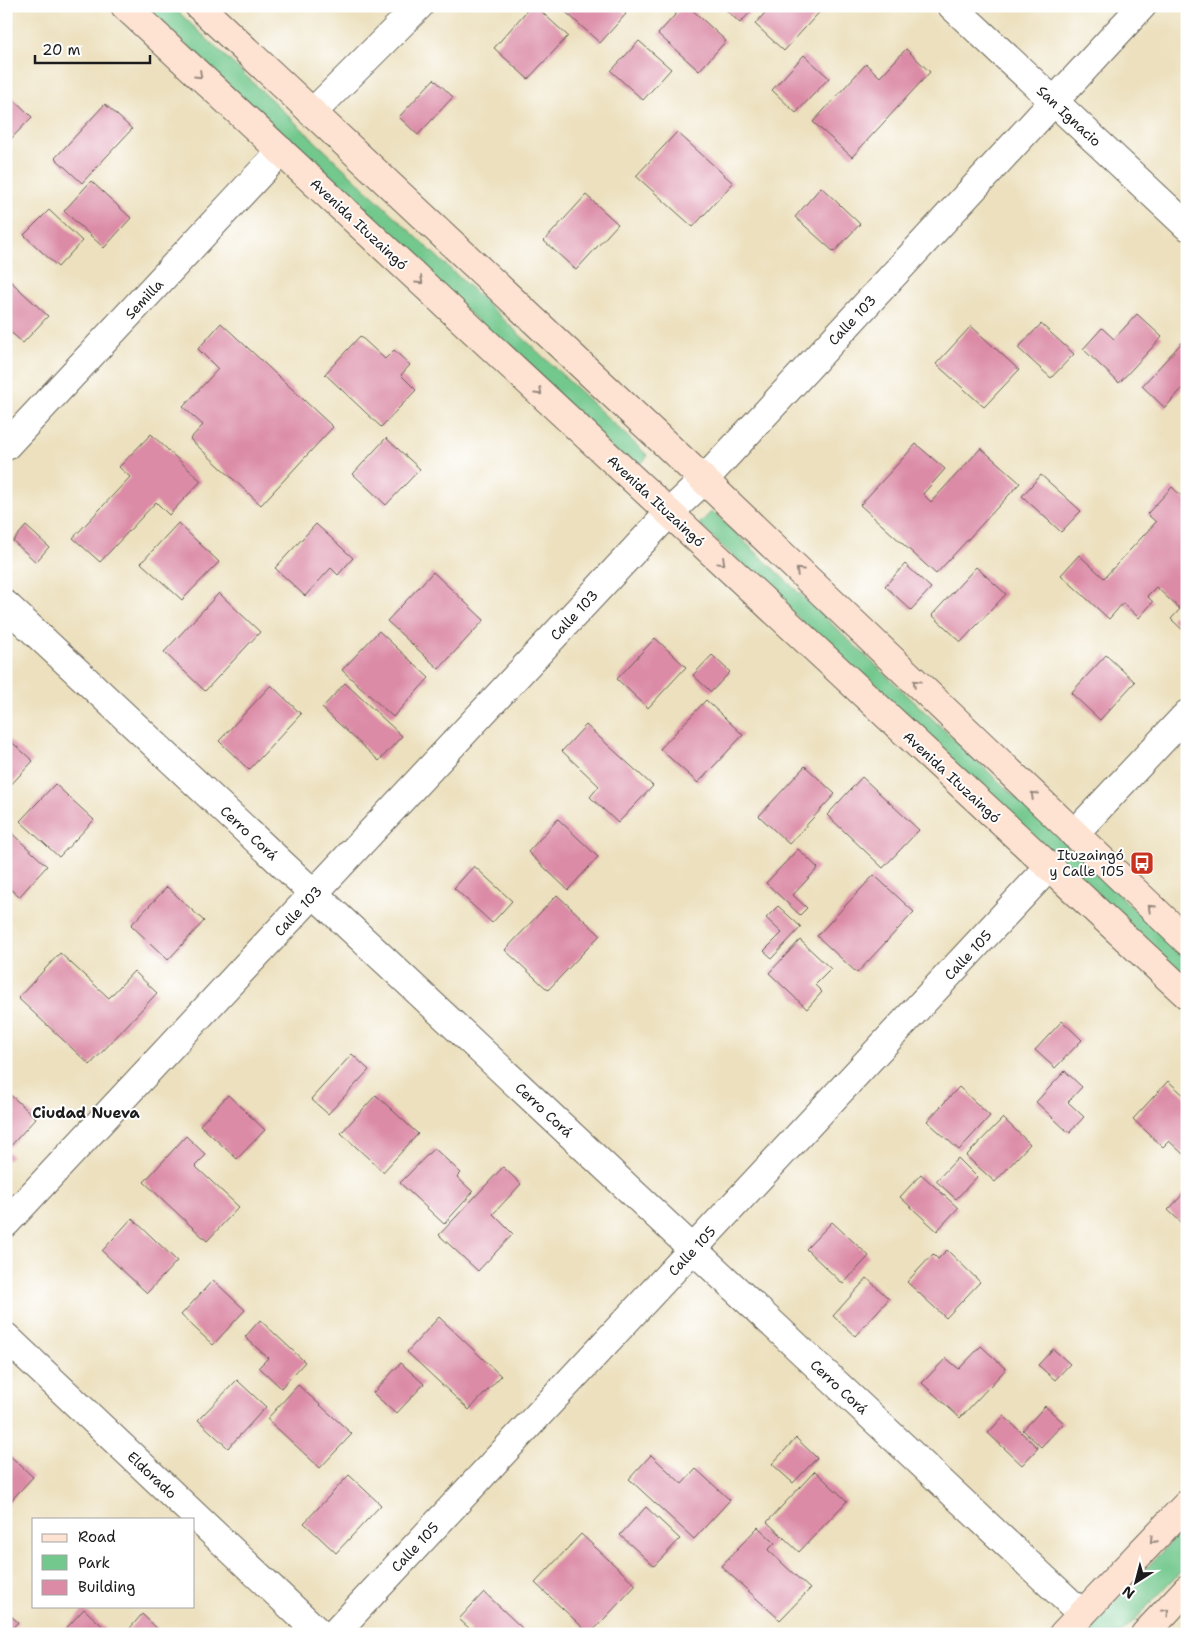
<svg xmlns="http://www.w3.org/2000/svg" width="1193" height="1640" font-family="'Shantell Sans',sans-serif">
<rect width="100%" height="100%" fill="#fff"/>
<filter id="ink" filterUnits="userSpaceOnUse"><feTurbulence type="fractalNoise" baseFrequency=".02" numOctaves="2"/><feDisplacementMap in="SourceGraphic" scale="10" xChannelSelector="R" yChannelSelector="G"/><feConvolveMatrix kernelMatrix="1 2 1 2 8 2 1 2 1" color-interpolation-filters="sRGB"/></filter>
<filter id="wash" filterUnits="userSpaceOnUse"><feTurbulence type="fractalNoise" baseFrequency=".0096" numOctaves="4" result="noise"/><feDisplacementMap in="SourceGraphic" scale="20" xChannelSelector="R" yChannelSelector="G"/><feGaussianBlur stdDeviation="1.12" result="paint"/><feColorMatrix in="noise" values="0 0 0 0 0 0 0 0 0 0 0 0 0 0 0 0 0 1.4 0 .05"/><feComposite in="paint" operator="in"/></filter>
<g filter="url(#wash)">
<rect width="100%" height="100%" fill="#ece0be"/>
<g fill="#72c88d" stroke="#477254">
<path d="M145,6H172L648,456L635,470Z"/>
<path d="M712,511L1187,959V986L699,524Z"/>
<path d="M1187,1525V1565L1121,1634H1084Z"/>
</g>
<g id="blocks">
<g fill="#db8ba6">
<path d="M531,6H535L568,36L528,79L494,48Z"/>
<path d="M559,6H617L626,14L600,43Z"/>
<path d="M683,6H688L726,41L699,71L658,34Z"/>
<path d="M722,6H756L740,23Z"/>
<path d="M771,6H825L784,51L755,24Z"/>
<path d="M639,41L671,69L643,100L611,71Z"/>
<path d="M906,49L930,72L852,157L813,122L866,64L880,77Z"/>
<path d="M804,55L829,78L796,113L772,90Z"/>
<path d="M434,79L453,97L418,135L399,117Z"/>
<path d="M6,92L32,117L6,144Z"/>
<path d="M105,104L132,129L82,183L55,158Z"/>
<path d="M677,132L733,183L693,227L636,176Z"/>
<path d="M91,181L131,218L104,248L64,211Z"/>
<path d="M821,187L860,224L834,252L795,217Z"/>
<path d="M586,195L618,224L576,270L544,241Z"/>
<path d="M49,210L82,241L58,267L24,235Z"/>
<path d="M6,277L48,316L23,343L6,328Z"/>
<path d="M1137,314L1162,337L1119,383L1083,349L1102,328L1114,339Z"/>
<path d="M221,323L333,427L261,505L190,439L203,425L183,407L218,369L198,349Z"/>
<path d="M1041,324L1074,354L1051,378L1018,348Z"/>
<path d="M971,326L1019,370L984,407L936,364Z"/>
<path d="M360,336L385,359L394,350L410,365L401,375L416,390L381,427L325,374Z"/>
<path d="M1187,337V383L1165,408L1142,386Z"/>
<path d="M151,434L201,481L169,515L156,502L100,562L73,538L130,477L119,467Z"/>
<path d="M386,438L420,469L386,505L353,474Z"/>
<path d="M916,444L945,469L923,494L931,502L981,448L1020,483L936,574L860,505Z"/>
<path d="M1041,475L1081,511L1061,532L1022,496Z"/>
<path d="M1172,487L1187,501V634L1171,619L1180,609L1156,587L1147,596L1153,602L1139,618L1123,603L1109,619L1061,575L1079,555L1104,578L1156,522L1147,514Z"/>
<path d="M178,523L219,562L182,600L141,563Z"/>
<path d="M316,524L353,558L338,575L331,568L305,596L275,568Z"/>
<path d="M26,526L49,547L36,562L13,541Z"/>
<path d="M905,564L931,588L911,610L885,586Z"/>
<path d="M976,567L1006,594L961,642L932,615Z"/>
<path d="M433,572L484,620L439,669L387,621Z"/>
<path d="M219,593L260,632L205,691L164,652Z"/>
<path d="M379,631L429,678L393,717L342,670Z"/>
<path d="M655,638L686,667L648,708L617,679Z"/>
<path d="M712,655L730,672L711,692L693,675Z"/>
<path d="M1106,655L1135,682L1100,720L1071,693Z"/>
<path d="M345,683L402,736L379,761L322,708Z"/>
<path d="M271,685L301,714L249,770L219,741Z"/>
<path d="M706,700L743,735L698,783L660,749Z"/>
<path d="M586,725L653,786L618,823L590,797L599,786L562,751Z"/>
<path d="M6,737L33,761L6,790Z"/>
<path d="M805,766L835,794L789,844L759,816Z"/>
<path d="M862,777L919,830L883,868L827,815Z"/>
<path d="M55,784L94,820L59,857L20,821Z"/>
<path d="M558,819L598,857L568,890L528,852Z"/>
<path d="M6,828L47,866L19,897L6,885Z"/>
<path d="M798,849L818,868L793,895L807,908L800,915L766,883Z"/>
<path d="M474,866L512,901L492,923L454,888Z"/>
<path d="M874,875L914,912L857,973L817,936Z"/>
<path d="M167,887L204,921L168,960L131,925Z"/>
<path d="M557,895L600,935L548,990L505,950Z"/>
<path d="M778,906L801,927L772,958L764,951L782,933L766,918Z"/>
<path d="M800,940L831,969L815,985L822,992L807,1009L769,973Z"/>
<path d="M60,953L109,998L134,971L157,993L90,1065L18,998Z"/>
<path d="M1062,1021L1082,1040L1055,1068L1035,1050Z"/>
<path d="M352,1054L369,1070L328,1114L311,1099Z"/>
<path d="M1065,1071L1082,1087L1068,1102L1084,1117L1069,1133L1036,1102Z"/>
<path d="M1168,1081L1187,1098V1150L1183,1154L1169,1141L1163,1147L1133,1119Z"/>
<path d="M959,1087L990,1116L959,1150L927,1121Z"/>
<path d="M6,1091L36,1118L7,1150L12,1156L6,1162Z"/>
<path d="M228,1095L265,1130L237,1159L200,1125Z"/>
<path d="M376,1095L418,1134L383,1172L341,1133Z"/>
<path d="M1003,1118L1030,1144L995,1182L966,1156Z"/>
<path d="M186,1136L206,1155L195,1166L239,1207L207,1241L144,1182Z"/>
<path d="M434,1148L461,1173L457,1177L473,1192L444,1224L400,1183Z"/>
<path d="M958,1158L977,1177L956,1199L936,1181Z"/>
<path d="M503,1167L521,1184L493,1214L513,1234L478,1271L439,1235Z"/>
<path d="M921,1174L958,1208L937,1231L900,1197Z"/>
<path d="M1187,1190V1228L1168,1210Z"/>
<path d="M132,1218L177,1261L147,1293L102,1251Z"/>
<path d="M832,1222L869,1256L843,1284L806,1249Z"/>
<path d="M947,1250L980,1282L946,1318L907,1282L933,1254L938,1259Z"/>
<path d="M867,1278L889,1299L855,1336L833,1316Z"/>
<path d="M213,1280L245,1310L213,1345L181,1315Z"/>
<path d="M439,1317L501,1376L469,1410L407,1352Z"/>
<path d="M260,1320L305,1362L281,1388L259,1367L268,1358L245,1337Z"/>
<path d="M981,1346L1006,1369L960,1418L922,1383L946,1358L959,1369Z"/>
<path d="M1053,1349L1070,1364L1055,1380L1038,1365Z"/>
<path d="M401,1363L424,1384L396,1414L373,1393Z"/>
<path d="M237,1380L266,1407L228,1448L198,1420Z"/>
<path d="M298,1385L352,1434L320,1468L267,1419Z"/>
<path d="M1045,1406L1064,1423L1041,1447L1023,1430Z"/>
<path d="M1004,1416L1038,1448L1022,1465L988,1433Z"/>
<path d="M796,1438L817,1458L793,1483L772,1464Z"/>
<path d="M6,1452L33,1477L6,1506Z"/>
<path d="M651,1455L682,1484L696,1469L730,1500L694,1539L629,1479Z"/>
<path d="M815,1471L847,1501L799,1552L767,1522Z"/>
<path d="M349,1475L381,1505L336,1553L304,1523Z"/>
<path d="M646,1507L680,1539L654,1566L620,1535Z"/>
<path d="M758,1527L775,1543L768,1550L810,1589L780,1620L721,1566Z"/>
<path d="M581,1534L636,1585L590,1634L535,1583Z"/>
<path d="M484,1592L522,1628L517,1634H467L471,1630L459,1619Z"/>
<path d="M84,1609L111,1634H61Z"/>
<path d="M6,1612L18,1622L7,1634H6Z"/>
<path d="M142,1614L163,1634H125Z"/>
</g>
</g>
</g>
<g filter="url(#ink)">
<use href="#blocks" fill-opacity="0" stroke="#656155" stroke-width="1"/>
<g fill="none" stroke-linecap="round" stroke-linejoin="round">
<g stroke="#656155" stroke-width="30">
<g id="minor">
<path d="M952,6L1187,226"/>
<path d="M312,113L419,6"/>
<path d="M6,446L281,151"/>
<path d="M6,605L1082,1614"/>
<path d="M1074,834L1187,714"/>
<path d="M6,1223L669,513L704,480L1142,6"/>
<path d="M6,1337L320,1634"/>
<path d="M334,1634L1049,867"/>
</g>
</g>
<g stroke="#656155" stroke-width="30">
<g id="secondary">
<path d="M125,6L1187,995"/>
<path d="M199,6L704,480L1187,941"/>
<path d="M1063,1634L1187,1504"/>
<path d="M1145,1634L1187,1589"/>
</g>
</g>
<use href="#minor" stroke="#fff" stroke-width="28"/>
<use href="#secondary" stroke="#fee3d2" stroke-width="28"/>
</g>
<defs><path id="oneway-chevron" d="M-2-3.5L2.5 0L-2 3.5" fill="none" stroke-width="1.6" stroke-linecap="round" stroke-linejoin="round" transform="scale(1.25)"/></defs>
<g stroke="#988980">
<use href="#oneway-chevron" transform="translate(199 75) rotate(43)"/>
<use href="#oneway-chevron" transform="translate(420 281) rotate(43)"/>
<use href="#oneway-chevron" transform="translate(539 392) rotate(43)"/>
<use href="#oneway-chevron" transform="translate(722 562) rotate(43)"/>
<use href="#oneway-chevron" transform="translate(799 571) rotate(-136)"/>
<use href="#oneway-chevron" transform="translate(916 683) rotate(-136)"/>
<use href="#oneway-chevron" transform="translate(1034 795) rotate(-136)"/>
<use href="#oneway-chevron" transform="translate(1151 908) rotate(-136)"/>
<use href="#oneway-chevron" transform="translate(1153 1540) rotate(134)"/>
<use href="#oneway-chevron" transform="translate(1166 1612) rotate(-47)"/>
</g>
</g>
<defs>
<g id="bus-square" transform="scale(1.25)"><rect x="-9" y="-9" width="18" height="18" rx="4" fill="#c8321e" stroke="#fff"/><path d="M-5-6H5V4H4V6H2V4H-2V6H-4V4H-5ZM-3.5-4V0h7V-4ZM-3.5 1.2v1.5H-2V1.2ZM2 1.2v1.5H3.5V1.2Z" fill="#fff"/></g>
</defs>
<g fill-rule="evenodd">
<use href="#bus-square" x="1142" y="863"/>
</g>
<g text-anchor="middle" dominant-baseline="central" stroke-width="4" stroke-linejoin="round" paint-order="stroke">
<g font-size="14" fill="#1c1c1c" stroke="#fff">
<text transform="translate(1069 116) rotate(43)">San Ignacio</text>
<text transform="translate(359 224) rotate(43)">Avenida Ituzaingó</text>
<text transform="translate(144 299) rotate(-47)">Semilla</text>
<text transform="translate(852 320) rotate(-47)">Calle 103</text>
<text transform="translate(656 501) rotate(43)">Avenida Ituzaingó</text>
<text transform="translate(574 615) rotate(-47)">Calle 103</text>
<text transform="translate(952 777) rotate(43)">Avenida Ituzaingó</text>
<text transform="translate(249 833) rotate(43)">Cerro Corá</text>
<text transform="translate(298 911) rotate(-47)">Calle 103</text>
<text transform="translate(968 955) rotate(-47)">Calle 105</text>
<text transform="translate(544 1110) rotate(43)">Cerro Corá</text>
<text transform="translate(692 1251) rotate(-47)">Calle 105</text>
<text transform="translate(839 1387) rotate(43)">Cerro Corá</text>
<text transform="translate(152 1475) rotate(43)">Eldorado</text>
<text transform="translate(415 1547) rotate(-47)">Calle 105</text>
</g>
<g font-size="14" fill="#1c1c1c" stroke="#fff" text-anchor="end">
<text x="1124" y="855">Ituzaingó<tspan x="1124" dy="16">y Calle 105</tspan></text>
</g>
<g font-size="15" font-weight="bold" fill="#1c1c1c" stroke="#fff">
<text x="86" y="1113">Ciudad Nueva</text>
</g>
</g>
<rect width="1193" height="1640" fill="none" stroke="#fff" stroke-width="25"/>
<rect x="32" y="1518" width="162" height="90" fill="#ffffff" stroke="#a4a4a4"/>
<rect x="42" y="1534" width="25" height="8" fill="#fee3d2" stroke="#a4a4a4"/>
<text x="78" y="1542" font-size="15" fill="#1c1c1c">Road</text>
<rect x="42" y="1555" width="25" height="15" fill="#72c88d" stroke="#a4a4a4"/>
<text x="78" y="1568" font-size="15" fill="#1c1c1c">Park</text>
<rect x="42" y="1580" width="25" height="15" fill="#db8ba6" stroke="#a4a4a4"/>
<text x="78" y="1592" font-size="15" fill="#1c1c1c">Building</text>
<g transform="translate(1136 1582) rotate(216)" stroke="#ffffff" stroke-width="4" paint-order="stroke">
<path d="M0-4L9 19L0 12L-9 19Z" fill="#1c1c1c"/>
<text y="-8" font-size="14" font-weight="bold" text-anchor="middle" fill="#1c1c1c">N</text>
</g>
<path d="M35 55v8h115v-8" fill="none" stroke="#1c1c1c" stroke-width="2.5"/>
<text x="42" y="55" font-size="15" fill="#1c1c1c" stroke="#ffffff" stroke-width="4" paint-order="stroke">20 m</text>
</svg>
